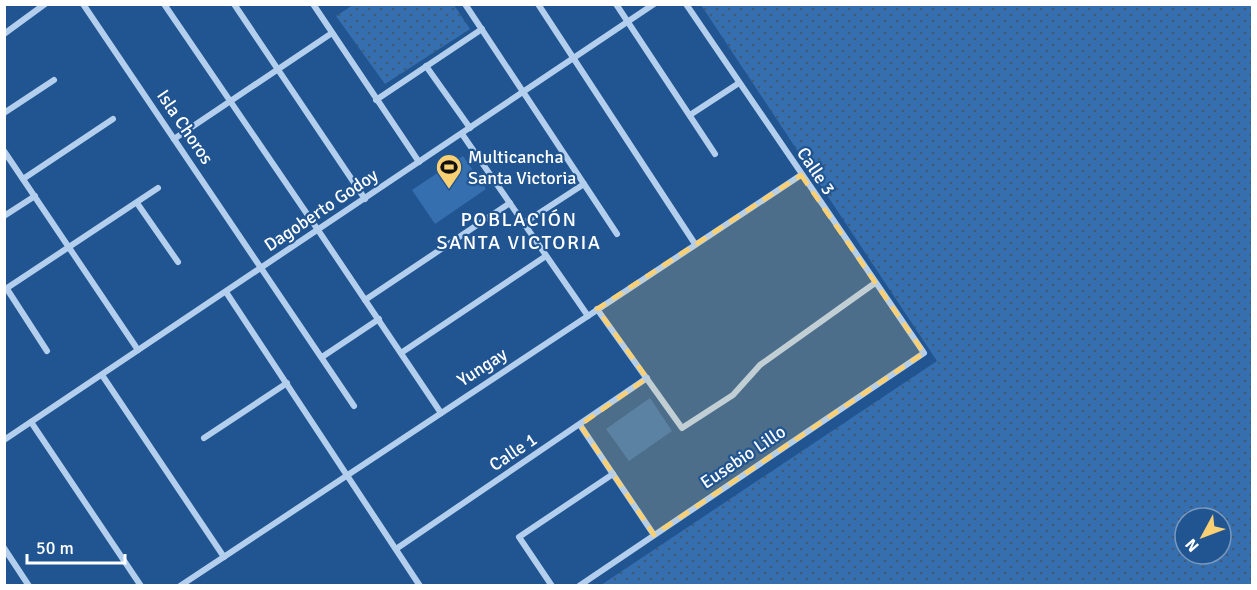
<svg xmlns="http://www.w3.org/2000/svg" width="1257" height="590" font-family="Signika,sans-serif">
<defs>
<pattern id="grass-dots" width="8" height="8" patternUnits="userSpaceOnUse" patternTransform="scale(1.5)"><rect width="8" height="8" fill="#356faf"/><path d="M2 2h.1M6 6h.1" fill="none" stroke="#435a74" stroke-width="1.8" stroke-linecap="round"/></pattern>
</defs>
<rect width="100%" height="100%" fill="#215592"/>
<g fill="url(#grass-dots)" fill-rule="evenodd">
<path d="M353,5H454L470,29L385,84L336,16Z"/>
<path d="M701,5H1252V585H601L937,361ZM1185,518H1221V554H1185Z"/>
</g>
<g fill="#356faf">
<path d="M463,156L486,189L435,224L412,190Z"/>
<path d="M650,398L672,431L629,461L606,429Z"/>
</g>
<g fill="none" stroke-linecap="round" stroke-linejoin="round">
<g stroke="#b3cfed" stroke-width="6">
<path d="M83,4L354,406"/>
<path d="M164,4L318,230L441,413"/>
<path d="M234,4L365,199"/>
<path d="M313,4L419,162"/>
<path d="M465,4L617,234"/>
<path d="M538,4L695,244"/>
<path d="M616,4L715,154"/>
<path d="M4,34L45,4"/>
<path d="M426,66L470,128"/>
<path d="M376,100L482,29"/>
<path d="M4,113L54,80"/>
<path d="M690,115L739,83"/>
<path d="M462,134L588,316"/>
<path d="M174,139L332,33"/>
<path d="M4,151L138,350"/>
<path d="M23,179L113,119"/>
<path d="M137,203L178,262"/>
<path d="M4,216L35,196"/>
<path d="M524,223L584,184"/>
<path d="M7,289L47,351"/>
<path d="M4,290L158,188"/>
<path d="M226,292L420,586"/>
<path d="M365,300L510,203"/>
<path d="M597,309L682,428L733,395L760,365L875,283"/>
<path d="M401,353L546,256"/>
<path d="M322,357L379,319"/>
<path d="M102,375L224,557"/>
<path d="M31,422L141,586"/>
<path d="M580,425L654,535"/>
<path d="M204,438L287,383"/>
<path d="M4,440L654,4"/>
<path d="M4,548L29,586"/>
<path d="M396,549L647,378"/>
<path d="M180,586L801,175"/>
<path d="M552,586L519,537L613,474"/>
<path d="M579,586L924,353L686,4"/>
</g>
</g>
<path fill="#fad074" fill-opacity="0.2" stroke="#fad074" stroke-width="4.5" stroke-dasharray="12 8" stroke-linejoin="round" d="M801,175L924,353L654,535L580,425L647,378L597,309Z"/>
<defs>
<g id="stadium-pin" transform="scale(1.35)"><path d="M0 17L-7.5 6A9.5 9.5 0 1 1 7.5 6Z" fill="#fad074" stroke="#215592"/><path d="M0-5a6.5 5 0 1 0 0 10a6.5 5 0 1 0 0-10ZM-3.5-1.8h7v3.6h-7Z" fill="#111"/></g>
</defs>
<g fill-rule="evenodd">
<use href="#stadium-pin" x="449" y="167"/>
</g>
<g text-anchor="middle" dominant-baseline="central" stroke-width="4.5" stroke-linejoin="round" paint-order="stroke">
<g font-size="18" fill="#fff" stroke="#215592">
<text transform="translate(185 127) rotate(56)">Isla Choros</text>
<text transform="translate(816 171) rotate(56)">Calle 3</text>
<text transform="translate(321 210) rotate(-34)">Dagoberto Godoy</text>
<text transform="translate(482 367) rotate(-33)">Yungay</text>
<text transform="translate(513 452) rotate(-34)">Calle 1</text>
<text transform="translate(743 457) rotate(-34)">Eusebio Lillo</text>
</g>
<g font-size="18" fill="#fff" stroke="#215592" text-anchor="start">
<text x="468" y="157">Multicancha<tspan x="468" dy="21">Santa Victoria</tspan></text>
</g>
<g font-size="20" letter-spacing="1.5" fill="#fff" stroke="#215592">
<text x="519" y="219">POBLACIÓN<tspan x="519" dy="23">SANTA VICTORIA</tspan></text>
</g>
</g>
<rect width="1257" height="590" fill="none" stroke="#ffffff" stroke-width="12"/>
<g transform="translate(1203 536) rotate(229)"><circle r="28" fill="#215592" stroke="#7a99be" stroke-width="1.5"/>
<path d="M0-4.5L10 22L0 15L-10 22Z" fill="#fad074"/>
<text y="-9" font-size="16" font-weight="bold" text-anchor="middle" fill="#ffffff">N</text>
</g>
<path d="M27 554v9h98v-9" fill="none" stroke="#ffffff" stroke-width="3"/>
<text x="36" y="554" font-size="18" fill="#ffffff" stroke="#215592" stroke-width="4.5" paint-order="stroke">50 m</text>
</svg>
